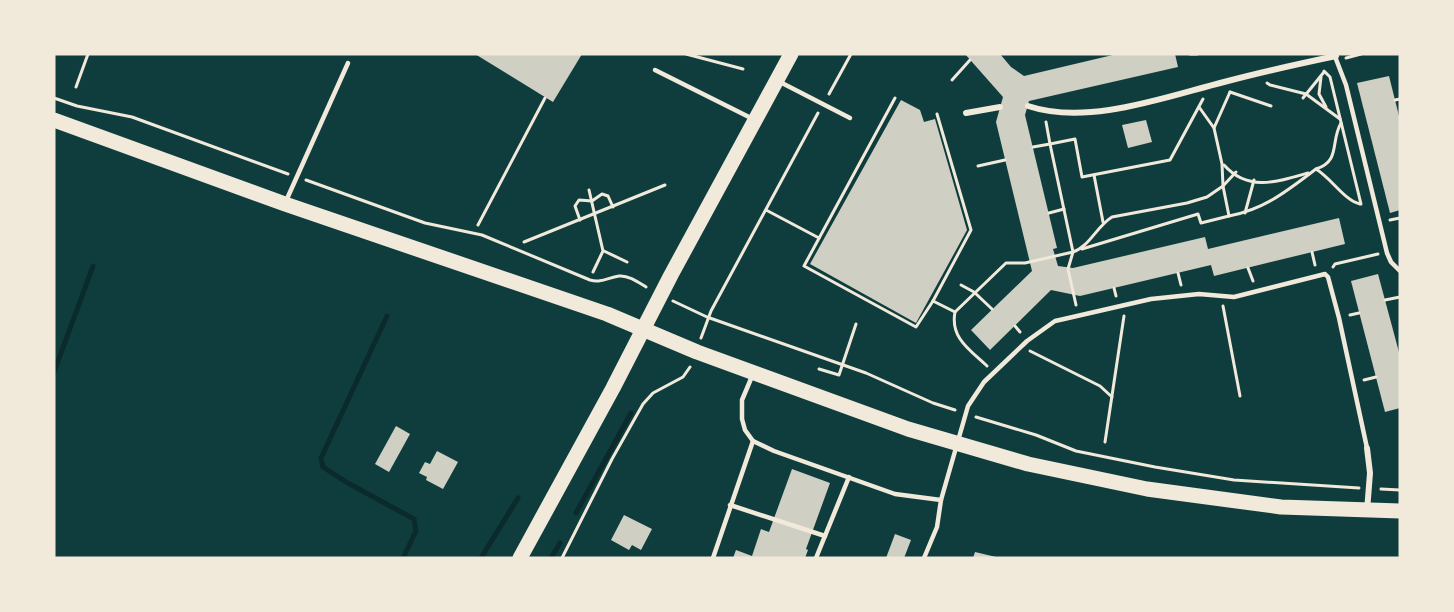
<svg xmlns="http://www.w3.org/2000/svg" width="1454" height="612" font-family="Lato,sans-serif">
<rect width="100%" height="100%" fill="#0f3d3e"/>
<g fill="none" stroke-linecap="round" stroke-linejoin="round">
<g stroke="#0a2a2b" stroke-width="5">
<path d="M387,316L321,458L323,467L346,482L414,519L416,531L403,558"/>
<path d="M54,372L93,266"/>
<path d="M576,513L631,413"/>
<path d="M481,558L518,498"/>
<path d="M551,558L560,543"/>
</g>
</g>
<g fill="#cfcfc3">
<path d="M475,54H582L553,102Z"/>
<path d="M965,54H1000L1011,67L1024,76L1117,54H1175L1178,67L1029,101L1025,115L1057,248L1053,249L1058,266L1073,268L1205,237L1208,249L1339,218L1345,244L1214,276L1211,265L1080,296L1051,290L990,350L971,330L1032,271L996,122L1003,97Z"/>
<path d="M1389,76L1400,120V210L1390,213L1357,83Z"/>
<path d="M901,100L920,110L924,122L935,119L967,230L916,323L810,264Z"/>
<path d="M1146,120L1152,142L1128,148L1122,125Z"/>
<path d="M1378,274L1400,356V408L1385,412L1351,281Z"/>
<path d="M396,426L410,434L389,472L375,464Z"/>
<path d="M437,451L458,462L443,489L426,480L427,477L419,473L425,462L430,464Z"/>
<path d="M792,469L830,483L806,549L808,550L805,558H733L736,550L752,556L761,529L769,532Z"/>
<path d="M624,515L652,529L641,550L632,545L629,550L611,540Z"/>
<path d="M895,534L911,540L904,558H886Z"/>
<path d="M975,552L996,557V558H973Z"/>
</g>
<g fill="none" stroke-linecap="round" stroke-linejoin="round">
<g stroke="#f1e9da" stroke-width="3">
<path d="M686,54L743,69"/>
<path d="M1190,54H1197"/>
<path d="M1346,58L1361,54"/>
<path d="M1324,71L1330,77L1361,204"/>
<path d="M1321,77L1319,94L1326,107"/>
<path d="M952,80L970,60"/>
<path d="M1267,83L1270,85L1306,94L1340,119"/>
<path d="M76,87L88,54"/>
<path d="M1230,92L1271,106"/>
<path d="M829,94L851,54"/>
<path d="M54,98L77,106L132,117L288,174"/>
<path d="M895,98L804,266L916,327L933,301L971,230L937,114"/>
<path d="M1303,98L1324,72"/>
<path d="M1395,100L1400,99"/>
<path d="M1199,107L1214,128L1230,92"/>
<path d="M1046,122L1050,144L1075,139L1082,177L1170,160L1203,99"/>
<path d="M1224,165C1248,192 1277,182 1308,173"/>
<path d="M978,166L1005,160"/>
<path d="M1316,169C1332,179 1344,200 1360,204"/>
<path d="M1236,172L1223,186L1229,216C1265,209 1287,191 1316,169C1341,161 1330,142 1341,123"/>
<path d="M1094,175L1103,222"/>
<path d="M306,180L425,223L482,235L590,280C601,283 607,278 619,276C628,275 638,282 646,287"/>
<path d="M589,190L603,251L593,272"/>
<path d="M766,210L819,238"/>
<path d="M1049,213L1064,209"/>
<path d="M1245,213L1254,180"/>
<path d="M580,220L575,206L579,200L592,201L602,194L608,196L613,207"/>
<path d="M1390,220L1400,218"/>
<path d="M478,225L545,98"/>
<path d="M524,242L665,185"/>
<path d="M1082,249L1198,214L1201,223L1229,216"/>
<path d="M604,251L627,262"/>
<path d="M1312,252L1315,265"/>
<path d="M1333,267L1335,264L1378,254"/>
<path d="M1248,268L1253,281"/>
<path d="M1178,273L1181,285"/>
<path d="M961,285L974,292L992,309"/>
<path d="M1114,288L1116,296"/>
<path d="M1385,300L1400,297"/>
<path d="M673,301L707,317L866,373L933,403L955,410"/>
<path d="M933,301L955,312"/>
<path d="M1076,305L1068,269L1073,252C1089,247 1097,226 1112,217L1187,203L1207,197L1223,186L1222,164L1214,128"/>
<path d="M1223,306L1240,396"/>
<path d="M1350,315L1359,313"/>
<path d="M1015,326L1020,332"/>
<path d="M701,338L711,311L818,113"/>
<path d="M1030,351L1100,386L1112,397"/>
<path d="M987,366C970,350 950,338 955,312L1006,263H1025L1073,252L1050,144L1033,147"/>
<path d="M819,369L839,375L856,324"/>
<path d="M1364,380L1376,377"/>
<path d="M976,417L1036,435L1076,451L1155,467L1234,480L1359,488"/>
<path d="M1105,442L1124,316"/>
<path d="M1381,489L1400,490"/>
<path d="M562,558L612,459L643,404L653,393L683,377L690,367"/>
</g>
<g stroke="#f1e9da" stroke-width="4.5">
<path d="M1334,54L1346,85L1387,253L1391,262L1400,271"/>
<path d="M655,70L753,119"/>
<path d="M780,82L850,118"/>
<path d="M286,201L348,63"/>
<path d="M753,374L742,400V419L745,430L753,441L774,451L895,494L941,500"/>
<path d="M730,505L825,536"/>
<path d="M713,558L753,441"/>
<path d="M816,558L849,477"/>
<path d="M924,558L937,527L941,500L968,406L984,382L1027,341L1055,321L1064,319L1151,299L1199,294L1234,297L1325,274L1328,277L1339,318L1367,448"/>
</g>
<g stroke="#f1e9da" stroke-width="6">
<path d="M1028,106C1088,126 1165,97 1224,82C1261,72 1298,64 1336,56"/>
<path d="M966,113L1000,107"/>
<path d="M1367,448L1370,473L1367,511"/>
</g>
<g stroke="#f1e9da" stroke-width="15">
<path d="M54,120L285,204L607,314L697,352L908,429L1028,464L1147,489L1281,507L1400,511"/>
<path d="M520,558L613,388L671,275L791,54"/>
</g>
</g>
<rect width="1454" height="612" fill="none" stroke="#f1e9da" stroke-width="111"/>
</svg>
